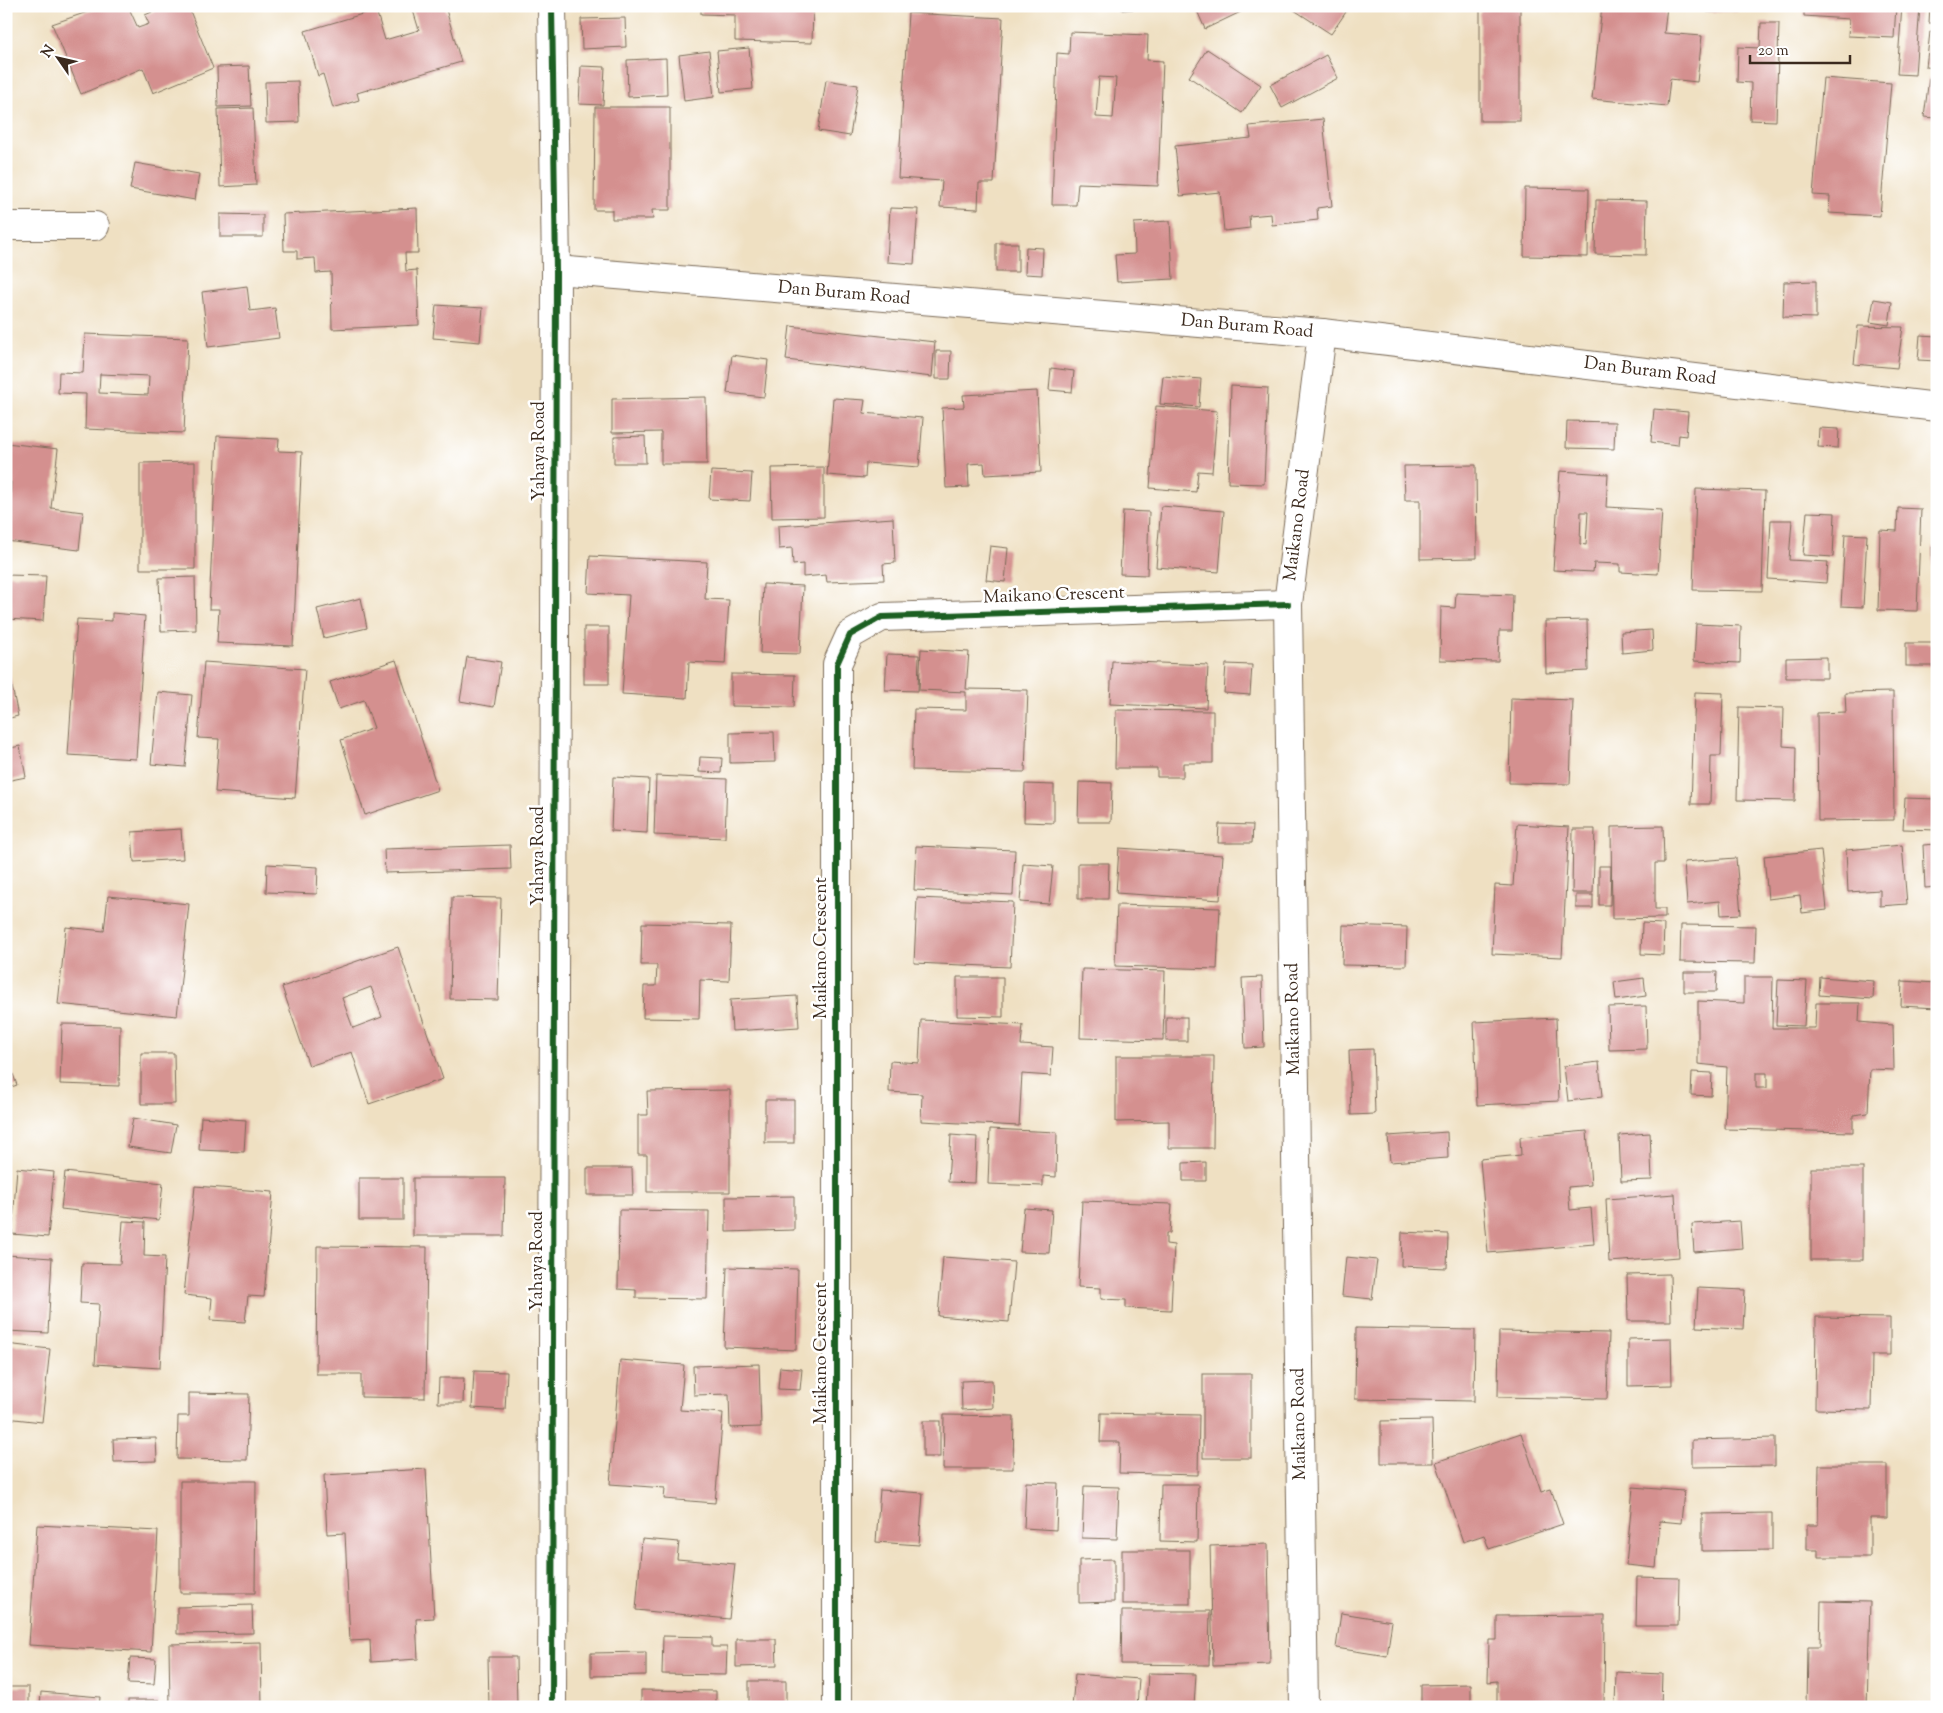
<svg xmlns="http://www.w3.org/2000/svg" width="1943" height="1713" font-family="'Sorts Mill Goudy',serif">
<rect width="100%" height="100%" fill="#fff"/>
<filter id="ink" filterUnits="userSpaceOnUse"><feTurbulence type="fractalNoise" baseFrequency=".02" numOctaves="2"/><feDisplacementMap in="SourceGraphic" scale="10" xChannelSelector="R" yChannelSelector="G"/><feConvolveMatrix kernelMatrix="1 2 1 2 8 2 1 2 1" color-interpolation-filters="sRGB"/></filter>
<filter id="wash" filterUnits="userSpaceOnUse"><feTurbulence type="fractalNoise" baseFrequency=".0096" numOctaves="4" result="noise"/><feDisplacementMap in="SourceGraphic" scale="20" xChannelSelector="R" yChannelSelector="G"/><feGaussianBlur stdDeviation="1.12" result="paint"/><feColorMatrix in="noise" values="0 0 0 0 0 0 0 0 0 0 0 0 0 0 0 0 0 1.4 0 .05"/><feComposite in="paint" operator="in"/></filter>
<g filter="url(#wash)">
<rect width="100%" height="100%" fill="#efe0c2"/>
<g id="blocks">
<g fill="#d4908f" fill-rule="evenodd">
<path d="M105,6H128L138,28L149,24L145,15L161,8L160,6H188L213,68L153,93L143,68L81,94L52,24Z"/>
<path d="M416,6H445L461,62L357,93L359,100L333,108L323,74L318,76L305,31L376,10L385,40L419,30L412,7Z"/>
<path d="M701,6H813L812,43L735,41V15L701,14Z"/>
<path d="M1121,6H1148V8L1122,10Z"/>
<path d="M1195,6H1253L1205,29Z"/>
<path d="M1288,6H1336L1346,12L1331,34Z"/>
<rect x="1480" y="6" width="40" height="115"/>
<path d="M1602,6H1667L1664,33L1702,36L1697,82L1670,79L1667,106L1592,99Z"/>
<path d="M1707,6H1738V11L1707,12Z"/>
<path d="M1804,6H1896L1894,38L1848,36L1849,19L1804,16Z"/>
<path d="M1902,6H1920L1915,75L1897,74Z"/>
<path d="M1930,6H1937V23H1929Z"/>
<path d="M908,13L1003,18L994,183H979L978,209L940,207L942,181L898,178Z"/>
<path d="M625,18L626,47L582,49L581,19Z"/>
<path d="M1761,23H1779L1776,121L1750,120L1751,83L1737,82L1738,47L1760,48Z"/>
<path d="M1070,32L1148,35L1147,60L1163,61L1158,186L1078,183L1076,205H1052L1057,53L1069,54ZM1099,77L1116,78L1113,118L1096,117Z"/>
<path d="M1930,32L1937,33V68L1926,67Z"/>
<path d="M749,48L753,89L721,92L717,51Z"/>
<path d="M1207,49L1261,85L1242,113L1189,77Z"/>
<path d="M709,51L714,97L684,101L679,55Z"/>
<path d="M1326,55L1338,78L1282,108L1270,85Z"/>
<path d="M666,58L667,95L628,97L627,60Z"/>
<path d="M249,66L251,106L218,107L217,67Z"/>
<path d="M581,66L605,67L603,105L579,104Z"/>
<path d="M1823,78L1891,83L1880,216L1829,213L1830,196L1813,195Z"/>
<path d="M1929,78H1937V118L1924,117Z"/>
<path d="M826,80L858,85L850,136L818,131Z"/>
<path d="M298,81L299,122L266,123L265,82Z"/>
<path d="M595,107H670V210H652L653,219H612V210H594Z"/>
<path d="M253,108L256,185L220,187L218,109Z"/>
<path d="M1323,119L1332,206L1317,208L1318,220L1272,225L1271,214L1249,216L1250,228L1224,231L1220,192L1180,196L1175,146L1251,138L1249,126Z"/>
<path d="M135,163L199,174L195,200L130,189Z"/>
<path d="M1525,188L1589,189L1588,257L1524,256Z"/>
<path d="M1596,200L1647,201L1646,255L1595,254Z"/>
<path d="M417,208L418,253H405L406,271L417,270L419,325L332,329L331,272L316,273L315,258L297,259V251H284L283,214Z"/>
<path d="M890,208L918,209L914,264L887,262Z"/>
<path d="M220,214L263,215V237H220Z"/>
<path d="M1170,221L1173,279L1117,282L1115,255L1135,254L1134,223Z"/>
<rect x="996" y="243" width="22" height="29"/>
<path d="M1026,247L1043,248L1042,275L1025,274Z"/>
<path d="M1816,281V318L1783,317L1784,282Z"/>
<path d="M247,286L250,311L275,308L279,338L208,347L202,292Z"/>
<path d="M1874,299L1892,302L1889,325L1870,322Z"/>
<path d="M436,305L483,308L480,342L433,338Z"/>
<path d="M790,326L935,342L932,377L786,360Z"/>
<path d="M1858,326L1903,327L1897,368L1854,364Z"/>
<path d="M85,334L188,338L184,433L85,429L86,394L58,393L59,372L83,373ZM100,374L149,376L148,395L99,393Z"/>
<path d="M1920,335L1937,336V361L1918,360Z"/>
<path d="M936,351H951L950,379H936Z"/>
<path d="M732,355L768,360L764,397L727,393Z"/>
<path d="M1051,368L1074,371L1072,392L1049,390Z"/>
<path d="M1163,376L1201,379L1199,407L1160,404Z"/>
<path d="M1231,386L1268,388L1264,484L1228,483Z"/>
<path d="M1037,391L1041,472L985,475L984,463L968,464L969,487L946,488L942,408L964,407L963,395Z"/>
<path d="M706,397L707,464H661V432L612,433V399Z"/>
<path d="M833,398L865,400L863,413L923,418L919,467L866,463L865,478L827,475Z"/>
<path d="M1156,406L1217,411L1212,472L1198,471L1196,492L1150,488Z"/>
<path d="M1654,409L1688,412L1686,436L1679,435L1678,445L1651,442Z"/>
<path d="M1567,421L1615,422L1614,449L1566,448Z"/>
<path d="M1819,428L1839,429L1838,448L1818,447Z"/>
<path d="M217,436L279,439L278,451L302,452L293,646L217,643L219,609H209Z"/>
<path d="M645,436L646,463H614V437Z"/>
<path d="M6,443L58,449L51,508L83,512L79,550L6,541V503H10L11,482H6Z"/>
<path d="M195,462V569H140V463Z"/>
<path d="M1476,465L1477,558L1420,559V500H1405L1404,466Z"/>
<path d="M824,467V517L772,518L771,468Z"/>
<path d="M711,471L752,473L750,501L709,499Z"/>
<path d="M1560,471L1608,474L1606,507L1662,510L1658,574L1620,572V564L1594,563L1593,572L1553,570ZM1581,512H1588L1586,545L1580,544Z"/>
<path d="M1696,489L1765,491L1762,591L1693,590Z"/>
<path d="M1161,506L1224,511L1219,572L1156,567Z"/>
<path d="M1898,508L1921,509L1917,611L1878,610L1880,530L1897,531Z"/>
<path d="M1123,511L1149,512L1147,575L1120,574Z"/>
<path d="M1807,512L1835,513L1833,557L1803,555Z"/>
<path d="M893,518L895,563L883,564L884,580L827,582L826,575L803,577V564L793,565L792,548L779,549L778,526Z"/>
<path d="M1771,520H1792L1789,560L1828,562L1826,583L1768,579Z"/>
<path d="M1845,534L1867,535L1863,607L1841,606Z"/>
<path d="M990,546L1008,548L1005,582L986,580Z"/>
<path d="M1932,547H1937V636H1934Z"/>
<path d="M590,556L707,562L705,599L729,600L725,664L689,662L687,698L622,694L629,595L588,593Z"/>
<path d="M6,575L46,576L43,621L6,619Z"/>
<path d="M195,577L196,630L161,631L159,578Z"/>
<path d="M763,584L803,586L800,654L760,653Z"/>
<path d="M1456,593L1513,595L1512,631H1499L1498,661L1440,660L1441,607L1455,608Z"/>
<path d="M361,598L367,628L324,638L317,609Z"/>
<path d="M112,613L145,616L136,759L68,755L77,619L112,621Z"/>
<path d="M1587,620L1588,671L1546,673L1545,621Z"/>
<path d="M1696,624L1741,626L1740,663L1694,661Z"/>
<rect x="584" y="627" width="25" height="57"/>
<path d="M1652,630L1653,650L1622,653L1621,632Z"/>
<rect x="1906" y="643" width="31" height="23"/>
<path d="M921,649L969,652L966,689L1028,690L1025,772L912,770L914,709L966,710V692L919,690Z"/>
<path d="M887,654L919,655L918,691L885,690Z"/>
<path d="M6,657L18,716L6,719Z"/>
<path d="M467,657L501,662L494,707L460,701Z"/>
<path d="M1827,657V678H1786V658Z"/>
<path d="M396,660L438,790L365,815L341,740L374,728L364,700L339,709L330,682Z"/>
<path d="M1112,661L1208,665L1206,708L1110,704Z"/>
<path d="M204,662L305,669L295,798L215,792L219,739L198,738Z"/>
<path d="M1226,664L1252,665L1250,695L1224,693Z"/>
<path d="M731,674L795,675L794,707L731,706Z"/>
<path d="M158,692L192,695L185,767L151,764Z"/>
<path d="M1695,692L1723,693L1721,756H1711L1710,804H1691Z"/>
<path d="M1893,692L1894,820L1818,821L1817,713L1846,712L1845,693Z"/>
<path d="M1511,698L1573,700L1570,784L1509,783Z"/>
<path d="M1739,707L1784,708L1783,746L1796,747L1795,801L1737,800Z"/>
<path d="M1116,710L1213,711V763H1183V777H1157V768H1115Z"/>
<path d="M774,732L775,762L730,763V733Z"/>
<path d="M20,746L26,777L6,781V749Z"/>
<path d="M700,757L722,758L721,773L699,772Z"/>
<path d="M656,776L727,779L725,838L654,835Z"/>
<path d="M613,777L649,779L647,833L611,831Z"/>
<path d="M1079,782L1112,783L1111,822H1078Z"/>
<path d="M1025,784L1054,785V823L1024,822Z"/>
<path d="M1905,798L1937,799V830L1903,829Z"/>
<path d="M1219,824L1253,825L1252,843H1218Z"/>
<path d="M1517,824L1569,827L1562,957L1492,954L1495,885L1513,886Z"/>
<path d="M1663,826L1664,863H1655V909H1665V918L1612,919L1611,827Z"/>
<path d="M181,829L183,859L134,862L132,832Z"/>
<path d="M1573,829H1595L1593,893H1572Z"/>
<path d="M1937,844V887L1925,888L1923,845Z"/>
<path d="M510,845L511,869L385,873L384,849Z"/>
<path d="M1902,845L1907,904L1880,906V890L1848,892L1846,850Z"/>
<path d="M916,846L1015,850L1013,895L914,890Z"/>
<path d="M1119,848L1223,855L1220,900L1116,893Z"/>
<path d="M1821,850L1827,910L1802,913L1800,895L1768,899L1764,856Z"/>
<path d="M1736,858L1741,914L1721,915L1720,901L1687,904L1684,862Z"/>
<path d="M1078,863H1109L1108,899H1078Z"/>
<path d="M267,864L318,867L317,894L266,892Z"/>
<path d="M1023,864L1053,866L1049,904L1020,902Z"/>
<path d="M1599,866H1611L1610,905H1599Z"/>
<rect x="1576" y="895" width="17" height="13"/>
<path d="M108,896L189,904L177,1016L58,1004L66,927L104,931Z"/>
<path d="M452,897L501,898L498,1000L450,999Z"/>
<path d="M917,898L1013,902L1010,967L914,963Z"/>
<path d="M1117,905L1220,908L1217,969L1115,966Z"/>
<path d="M642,923L731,925L729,981L700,980L699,1019L643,1018L644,986H656L657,965H641Z"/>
<path d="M1642,923L1664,924L1663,955L1641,954Z"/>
<path d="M1343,925L1407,927L1406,966L1342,965Z"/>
<path d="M1681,925L1756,926L1755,963L1680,962Z"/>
<path d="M398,947L443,1079L369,1104L352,1052L309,1066L282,987ZM371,987L382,1017L353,1028L342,998Z"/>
<path d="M1082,969L1165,971L1163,1040L1080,1038Z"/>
<path d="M1684,972H1717L1716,992H1684Z"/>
<path d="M957,977H1003V1017L957,1016Z"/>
<path d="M1262,977L1264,1047L1245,1048L1242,978Z"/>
<path d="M1744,977H1773L1772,1028H1815L1816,1003H1860L1859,1022L1893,1025L1894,1070L1870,1069L1868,1113L1853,1115V1132L1725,1129L1727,1067L1698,1064V1001L1744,1003ZM1756,1073H1767V1088H1756Z"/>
<path d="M1820,977L1874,981L1873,999L1819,995Z"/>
<path d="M1644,978L1646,996L1616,1000L1614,982Z"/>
<path d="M1778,980L1807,981L1804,1026L1776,1025Z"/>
<path d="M1902,981L1937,983V1008L1901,1006Z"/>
<path d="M797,996L799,1027L732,1031L730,1000Z"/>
<path d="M1646,1006L1647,1049L1609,1050L1608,1007Z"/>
<rect x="1166" y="1017" width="21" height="24"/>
<path d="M1556,1018L1559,1101L1477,1105L1474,1022Z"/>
<path d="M921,1020L1023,1025L1021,1045L1053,1047L1051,1076L1022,1074L1019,1126L921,1121L922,1094L889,1092L890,1061L919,1063Z"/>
<path d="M62,1024L120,1025L119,1086L60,1084Z"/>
<path d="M1373,1049L1375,1114L1351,1115L1349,1050Z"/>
<path d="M141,1053H174L175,1104H141Z"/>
<path d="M6,1055L17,1085L6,1089Z"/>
<path d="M1116,1056H1214L1213,1148H1169V1121L1116,1122Z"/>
<path d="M1599,1062L1602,1097L1568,1101L1564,1066Z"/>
<path d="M1692,1072L1712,1073L1711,1096L1691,1095Z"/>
<path d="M730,1090V1192H647V1155H638V1115H648L647,1091Z"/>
<rect x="765" y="1100" width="29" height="43"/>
<path d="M201,1117L246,1120L244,1152L199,1150Z"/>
<path d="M133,1118L176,1125L171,1153L128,1147Z"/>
<path d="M990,1129L1057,1132L1056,1177L1043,1176V1186L988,1184Z"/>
<path d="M1587,1131L1591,1185L1568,1187L1570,1210L1591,1208L1594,1244L1488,1253L1480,1159L1521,1155L1520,1137Z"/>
<path d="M1447,1132L1448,1158L1390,1162L1388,1136Z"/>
<path d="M1650,1133L1652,1180L1621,1181L1619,1135Z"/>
<path d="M951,1135L977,1137L975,1183L948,1182Z"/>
<path d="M1206,1162V1181H1183V1163Z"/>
<path d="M17,1168L54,1172L48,1237L12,1234Z"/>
<path d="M587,1168H632L633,1195H587Z"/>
<rect x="1811" y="1168" width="52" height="92"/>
<path d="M65,1172L163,1183L159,1220L61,1209Z"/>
<rect x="359" y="1178" width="44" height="42"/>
<path d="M413,1178H505L504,1236H413Z"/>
<path d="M195,1186L273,1192L264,1297L248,1296L245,1322L210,1320L212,1298L184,1295Z"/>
<path d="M1675,1194L1679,1257L1609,1262L1606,1199Z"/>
<path d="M794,1196V1230L726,1232V1197Z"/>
<path d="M1082,1201L1172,1204L1170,1233H1166V1244L1174,1245L1171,1310L1126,1308V1300L1101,1299V1288L1078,1287Z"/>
<path d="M1024,1208L1052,1210L1049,1253L1020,1252Z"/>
<path d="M619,1210L709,1211L707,1299L636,1298V1290L618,1289Z"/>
<path d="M123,1221L145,1222L144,1256L165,1257L160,1368L95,1364L99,1304L80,1303L82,1263L120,1264Z"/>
<path d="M1740,1221L1742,1248L1694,1252L1692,1224Z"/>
<path d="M1402,1232L1448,1234L1447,1268L1401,1266Z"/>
<path d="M317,1246L427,1247L425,1398L361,1397V1374H316Z"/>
<path d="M6,1255L52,1258L48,1333L6,1331Z"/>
<path d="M943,1257L1014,1262L1009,1322L938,1316Z"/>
<path d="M1346,1257L1377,1260L1372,1299L1342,1296Z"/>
<path d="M727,1267L798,1269L796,1350L724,1347Z"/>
<path d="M1670,1274L1671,1321H1628L1627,1275Z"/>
<path d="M1698,1288L1745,1290L1743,1329L1696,1327Z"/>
<path d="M1816,1317L1890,1318V1355H1872L1871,1410L1815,1409Z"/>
<path d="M1356,1328L1475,1330L1474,1401L1355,1399Z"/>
<path d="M1499,1331L1609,1333L1607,1399L1498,1397Z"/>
<path d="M1671,1338L1672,1385L1628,1386V1339Z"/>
<path d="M6,1344L50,1349L42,1422L6,1418Z"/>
<path d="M620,1360L684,1365L680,1410L723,1413L715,1503L664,1499L665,1488L610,1484Z"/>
<path d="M759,1364L761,1427L730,1428L729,1394L694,1395L693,1366Z"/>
<path d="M780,1367L802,1369L800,1390L778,1389Z"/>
<path d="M474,1371L507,1372L505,1410L472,1408Z"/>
<rect x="1203" y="1374" width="48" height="84"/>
<path d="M439,1378H464L463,1403H438Z"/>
<path d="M992,1380L993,1408L962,1410L961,1381Z"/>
<path d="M189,1393L249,1394L247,1460L177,1459L178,1416H189Z"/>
<path d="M1101,1413L1199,1415L1198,1475L1119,1473L1120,1442H1100Z"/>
<path d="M944,1415L1014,1416L1013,1469H943Z"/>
<path d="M1432,1420L1433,1463H1381V1421Z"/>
<rect x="923" y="1421" width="17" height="36"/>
<path d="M1521,1433L1541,1492L1551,1489L1563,1524L1489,1549L1484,1535L1463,1542L1436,1462Z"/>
<path d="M156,1438L157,1461L114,1462L113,1439Z"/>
<path d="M1775,1438V1466L1692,1467V1440Z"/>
<path d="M1819,1465H1887V1518H1870V1557H1818V1550H1807V1525H1818Z"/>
<path d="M426,1469L434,1618L416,1619L418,1659L371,1662L370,1640L350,1641L345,1533L327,1534L324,1475Z"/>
<path d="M180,1481H256L255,1593H180Z"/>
<path d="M1026,1482L1058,1483L1056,1530L1024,1528Z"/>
<path d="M1161,1484H1198L1197,1542L1160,1541Z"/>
<path d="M1084,1486L1119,1487L1117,1539L1082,1538Z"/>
<path d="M1633,1487L1684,1491L1681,1523L1660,1521L1656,1568L1626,1565Z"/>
<path d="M880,1490L923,1493L919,1545L876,1542Z"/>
<path d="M1772,1513V1550L1702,1551V1514Z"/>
<path d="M37,1525L158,1531L151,1652L29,1645Z"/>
<path d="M642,1539L679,1542L677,1559L735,1564L729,1619L636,1610Z"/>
<path d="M1268,1544L1270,1664L1213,1666L1210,1546Z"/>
<rect x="1122" y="1550" width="68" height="54"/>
<path d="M1114,1559V1602L1079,1603V1560Z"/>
<path d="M1637,1577L1679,1578L1678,1626H1636Z"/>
<path d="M1821,1601L1870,1602L1867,1707H1807L1808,1647H1820Z"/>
<path d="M252,1605L253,1633L177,1634V1607Z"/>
<path d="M1122,1611H1210L1209,1665L1121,1664Z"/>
<path d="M1341,1613L1392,1621L1387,1656L1336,1648Z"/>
<path d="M1605,1615L1604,1707H1497V1681L1488,1682L1489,1640H1497V1616Z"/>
<path d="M663,1636L712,1637V1647H727L726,1675L662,1674Z"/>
<path d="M736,1639H776L777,1666L736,1667Z"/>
<path d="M261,1642L262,1707H170L169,1644Z"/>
<path d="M646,1652V1675L591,1676V1653Z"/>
<path d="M488,1657H516L517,1707H489Z"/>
<path d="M130,1658L156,1659L154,1684L128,1683Z"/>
<path d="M1616,1672L1662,1674L1661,1707H1615Z"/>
<path d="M1148,1673L1196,1674L1194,1707H1146Z"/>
<path d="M1075,1674L1139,1679L1137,1707H1072Z"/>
<rect x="749" y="1681" width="37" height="26"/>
<path d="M1471,1684V1707H1421V1685Z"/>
<rect x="6" y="1687" width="23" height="20"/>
<path d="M641,1690L716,1691V1707H641Z"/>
<path d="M41,1692L100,1697L99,1707H40Z"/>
<rect x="128" y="1700" width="31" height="7"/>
</g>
</g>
</g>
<g filter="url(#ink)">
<use href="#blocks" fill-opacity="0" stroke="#7a6a57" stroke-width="1"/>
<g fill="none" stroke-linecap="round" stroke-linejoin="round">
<g stroke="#7a6a57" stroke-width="30">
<g id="street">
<path d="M6,226H95"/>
<path d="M556,270L1322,333L1937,407"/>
<path d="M552,1707L556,270L552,6"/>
<path d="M837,1707V664L850,635L882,617L1288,604"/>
<path d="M1304,1707L1288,604L1322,333"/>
</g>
</g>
<use href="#street" stroke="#fff" stroke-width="28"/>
<g stroke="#fff" stroke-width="9">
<g id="cycleway">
<path d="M552,1707L556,270L552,6"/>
<path d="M837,1707V664L850,635L882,617L1288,604"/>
</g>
</g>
<use href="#cycleway" stroke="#1b5e20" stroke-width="6"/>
</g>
</g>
<g text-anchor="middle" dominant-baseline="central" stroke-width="5" stroke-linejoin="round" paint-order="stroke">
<g font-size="18" fill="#3b2a1e" stroke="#fff">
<text transform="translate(844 294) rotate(5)">Dan Buram Road</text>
<text transform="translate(1247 327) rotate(5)">Dan Buram Road</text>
<text transform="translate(1650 372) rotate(7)">Dan Buram Road</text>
<text transform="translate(540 451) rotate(-90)">Yahaya Road</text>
<text transform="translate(1298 525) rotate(-83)">Maikano Road</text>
<text transform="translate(1054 596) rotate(-2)">Maikano Crescent</text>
<text transform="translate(539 856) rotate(-90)">Yahaya Road</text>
<text transform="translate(822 948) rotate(-90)">Maikano Crescent</text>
<text transform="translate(1294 1019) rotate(-91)">Maikano Road</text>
<text transform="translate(538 1261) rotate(-90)">Yahaya Road</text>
<text transform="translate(822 1353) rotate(-90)">Maikano Crescent</text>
<text transform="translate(1300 1424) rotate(-91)">Maikano Road</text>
</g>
</g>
<rect width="1943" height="1713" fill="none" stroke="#fff" stroke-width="25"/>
<g transform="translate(58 58) rotate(304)" stroke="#ffffff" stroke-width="4" paint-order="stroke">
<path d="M0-4L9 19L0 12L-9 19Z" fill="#3b2a1e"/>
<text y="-8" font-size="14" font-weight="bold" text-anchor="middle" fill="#3b2a1e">N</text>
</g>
<path d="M1750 55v8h100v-8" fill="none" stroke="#3b2a1e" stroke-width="2.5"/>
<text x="1758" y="55" font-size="15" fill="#3b2a1e" stroke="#ffffff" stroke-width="4" paint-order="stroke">20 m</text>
</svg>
